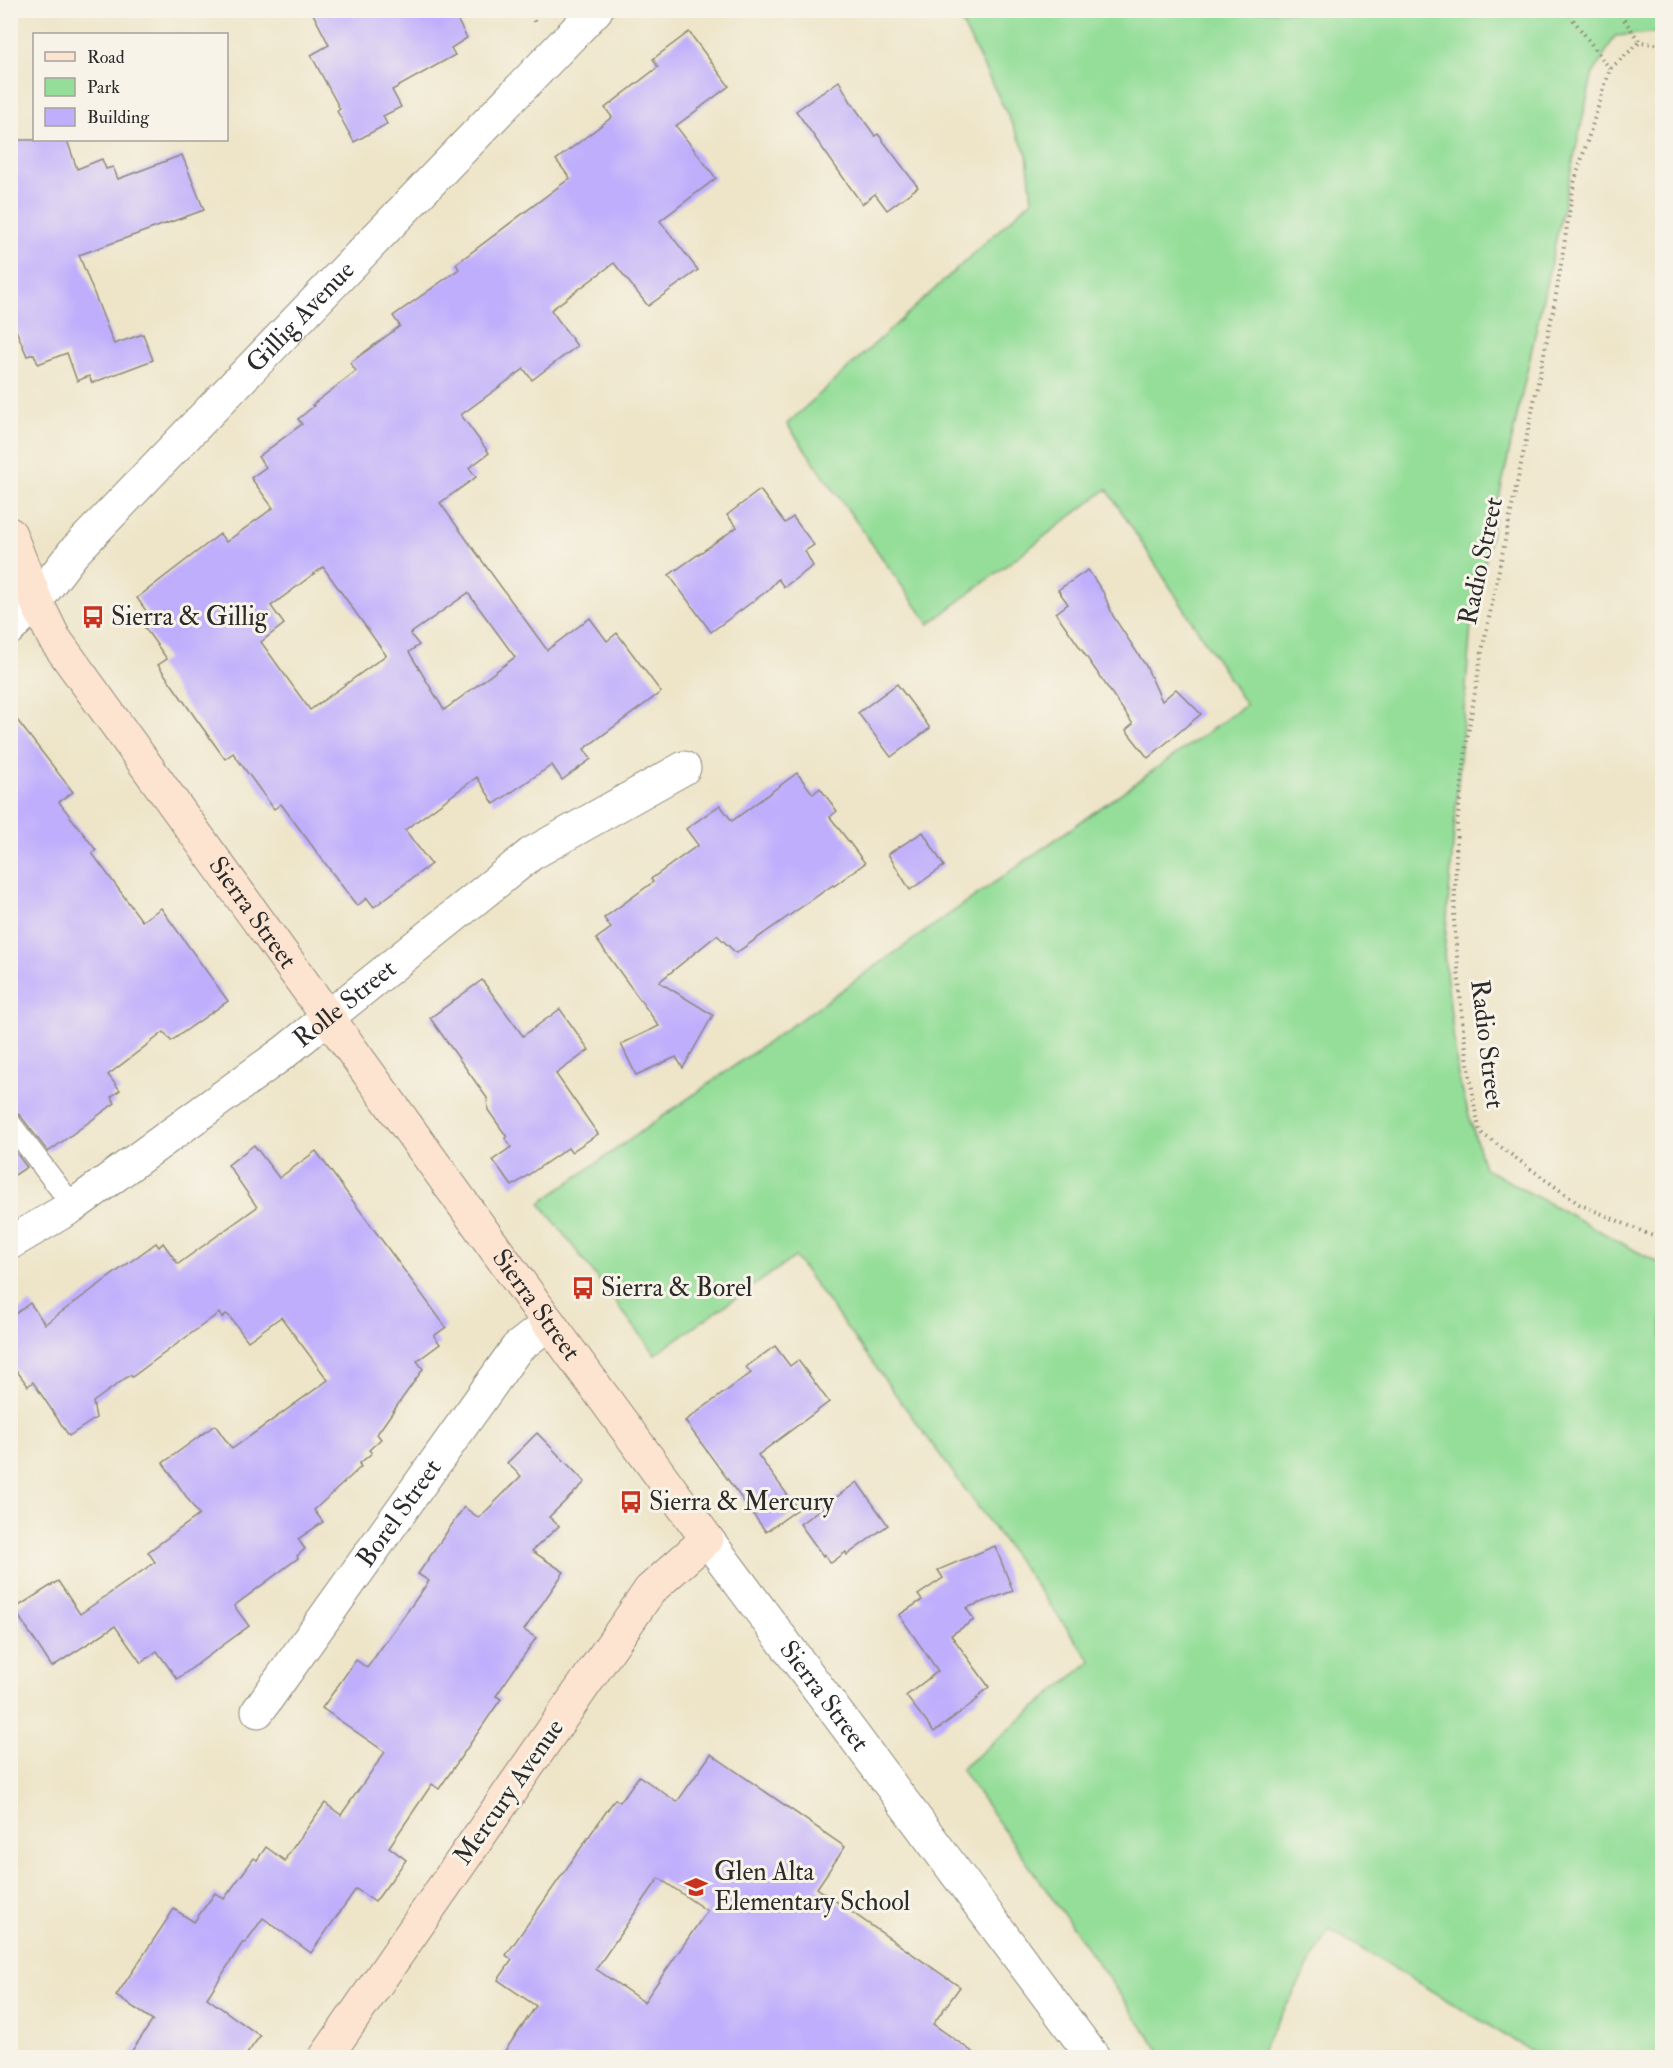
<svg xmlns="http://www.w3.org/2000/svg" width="1673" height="2068" font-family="'IM FELL Double Pica',serif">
<rect width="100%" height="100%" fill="#f7f3e8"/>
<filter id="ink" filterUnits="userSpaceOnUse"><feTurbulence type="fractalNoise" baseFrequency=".0167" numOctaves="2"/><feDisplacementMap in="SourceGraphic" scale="12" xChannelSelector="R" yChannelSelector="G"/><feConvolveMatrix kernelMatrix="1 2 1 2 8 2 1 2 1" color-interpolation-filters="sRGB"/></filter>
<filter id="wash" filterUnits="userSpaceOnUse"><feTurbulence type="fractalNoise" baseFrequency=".008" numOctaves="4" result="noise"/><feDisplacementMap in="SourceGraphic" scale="24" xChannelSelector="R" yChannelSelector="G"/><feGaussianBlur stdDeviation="1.35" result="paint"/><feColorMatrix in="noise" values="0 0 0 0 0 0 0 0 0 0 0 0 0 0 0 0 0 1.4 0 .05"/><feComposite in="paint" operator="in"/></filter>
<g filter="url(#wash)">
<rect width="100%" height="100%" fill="#eee5c9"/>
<path fill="#94de99" stroke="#608462" stroke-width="1.5" d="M956,11H1662V32L1615,36L1592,76L1471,625L1444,954L1458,1076L1484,1168L1662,1265V2057H1541L1329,1929L1258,2057H1164L961,1769L1091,1661L795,1257L655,1354L540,1203L1246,705L1107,489L929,624L787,424L1032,200L1027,154Z"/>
<g id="blocks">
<g fill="#bfaefc" fill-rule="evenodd">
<path d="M311,10H452L467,38L451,48L455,55L392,90L401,107L383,116L387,124L354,142L337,111L340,109L311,55L329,45Z"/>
<path d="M689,32L729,86L676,126L716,178L660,221L698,270L648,306L614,263L551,310L577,346L532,380L524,369L461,415L489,453L469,468L476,477L440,503L547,650L590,618L607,641L617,633L661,692L584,749L591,759L562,780L552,765L494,804L477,777L405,830L431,864L374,907L367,898L357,906L281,804L274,809L233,753L225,759L197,720L158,665L167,659L140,621L149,615L137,598L220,534L226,542L273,508L251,478L266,467L258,457L302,424L298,419L314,406L312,405L356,371L350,363L400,326L393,316L459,269L456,264L570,178L556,160L612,117L605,108L658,67L653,59ZM323,567L386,655L310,710L261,642L284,624L271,606ZM468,593L515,657L444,710L409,652L419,645L410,634Z"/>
<path d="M839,81L851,102L875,136L878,134L918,187L887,210L875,194L862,204L796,111Z"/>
<path d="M10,140H67L77,169L102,159L106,169L113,167L118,179L182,155L204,210L79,255L114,344L143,334L153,360L92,383L89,376L77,381L67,353L38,364L34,354L27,356L10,316Z"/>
<path d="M760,490L785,523L793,517L814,545L805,551L813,566L784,587L778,579L767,591L711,632L669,575L737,527L727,515Z"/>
<path d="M1088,570L1103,592L1113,616L1146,666L1162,701L1176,689L1201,714L1148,758L1126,730L1133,724L1056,613L1068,604L1058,590Z"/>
<path d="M897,684L930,728L891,757L858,713Z"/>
<path d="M10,711L73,792L59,802L96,850L92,853L142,921L161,908L228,1001L171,1041L164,1032L108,1075L120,1090L111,1097L115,1103L48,1152L20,1115L10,1111Z"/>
<path d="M797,773L813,794L820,788L837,811L830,817L865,863L834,886L833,885L736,953L717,935L659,982L713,1015L683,1068L676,1057L636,1075L621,1044L659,1026L596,939L611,928L604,918L653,882L651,879L698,845L686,829L720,805L732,821Z"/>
<path d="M923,832L944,866L910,890L888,854Z"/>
<path d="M482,980L523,1036L560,1009L589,1050L556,1074L598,1134L571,1152L568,1148L512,1186L493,1160L511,1147L505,1138L507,1137L488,1110L487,1098L430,1018Z"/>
<path d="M10,1145L27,1167L10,1178Z"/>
<path d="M254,1145L279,1178L316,1151L446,1327L434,1336L440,1344L417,1361L423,1369L377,1434L381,1439L369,1450L372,1453L359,1464L361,1467L314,1510L323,1522L298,1539L305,1549L297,1556L298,1558L234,1606L249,1626L177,1679L157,1651L141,1663L115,1626L52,1667L14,1609L58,1581L80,1614L155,1562L148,1552L199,1515L163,1463L215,1425L232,1449L328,1380L281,1317L248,1341L229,1316L226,1314L222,1318L219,1313L132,1377L130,1375L93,1402L96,1418L69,1436L33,1382L28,1386L10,1362V1318L30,1303L45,1324L156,1243L159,1247L163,1243L178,1264L257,1207L228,1165Z"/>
<path d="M775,1346L790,1366L798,1360L829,1402L758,1455L798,1509L766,1532L685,1421L751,1373L746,1367Z"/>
<path d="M537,1433L585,1482L549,1517L559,1526L532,1551L564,1572L524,1630L536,1638L496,1696L501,1699L439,1789L432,1784L389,1847L406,1860L375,1902L356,1889L311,1953L263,1918L245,1943L243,1942L207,1998L260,2036L244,2058H127L153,2020L116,1996L174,1909L194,1922L215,1893L224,1899L254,1858L257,1860L266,1847L285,1861L287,1856L325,1803L341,1815L385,1752L322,1708L356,1660L367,1668L429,1581L418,1574L464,1507L479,1518L521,1476L507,1463Z"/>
<path d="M857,1482L888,1525L847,1555L846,1552L831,1563L824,1554L823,1556L800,1524Z"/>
<path d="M995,1546L1013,1591L966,1608L974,1620L951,1635L989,1687L976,1698L978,1699L934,1732L906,1696L938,1671L899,1615L922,1600L918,1595L943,1578L938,1570Z"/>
<path d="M711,1754L845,1847L817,1888L960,1987L933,2024L981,2058H500L536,2006L498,1980L512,1960L506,1955L615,1799L620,1802L639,1776L677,1802ZM659,1878L707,1911L644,2002L596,1969Z"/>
</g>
</g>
</g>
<g filter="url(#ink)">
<use href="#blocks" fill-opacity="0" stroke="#8c887a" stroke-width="1.5"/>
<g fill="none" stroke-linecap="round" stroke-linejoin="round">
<g stroke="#8c887a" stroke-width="23">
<path id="lane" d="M10,1123L73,1206"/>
</g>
<g stroke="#8c887a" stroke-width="35">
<g id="street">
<path id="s1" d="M10,628L36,601L73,553L596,10"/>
<path id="s2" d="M10,1243L73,1206L286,1051L531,854L684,768"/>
<path id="s3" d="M707,1539L1094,2058"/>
<path id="s4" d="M258,1711L517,1348L549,1323"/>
</g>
</g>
<g stroke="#8c887a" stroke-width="35">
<g id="secondary">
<path id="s5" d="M10,534L36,601L54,638L549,1323L707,1539L650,1590L325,2058"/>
</g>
</g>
<g stroke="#8c887a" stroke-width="4" stroke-dasharray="1.5 4.5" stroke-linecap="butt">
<path d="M528,10L535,23"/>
<path d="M1566,10L1610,69"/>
<path d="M1617,10L1640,42"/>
<path d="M1662,45L1640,42L1610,69L1574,183L1555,301L1481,656L1467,740L1457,824L1454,921L1463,1029L1475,1109L1480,1132L1579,1204L1662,1240"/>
</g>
<use href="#lane" stroke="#fff" stroke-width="21"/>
<use href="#street" stroke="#fff" stroke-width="33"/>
<use href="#secondary" stroke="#fde4d0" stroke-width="33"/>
</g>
</g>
<defs>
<g id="bus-bare" transform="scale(1.8)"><path d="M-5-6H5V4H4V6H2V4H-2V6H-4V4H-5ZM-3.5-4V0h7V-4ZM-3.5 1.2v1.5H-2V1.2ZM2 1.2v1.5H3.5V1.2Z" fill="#c8321e" stroke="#f7f3e8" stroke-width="2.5" paint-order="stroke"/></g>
<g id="school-bare" transform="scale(1.8)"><path d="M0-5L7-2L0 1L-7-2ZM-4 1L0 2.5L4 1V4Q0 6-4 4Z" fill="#c8321e" stroke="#f7f3e8" stroke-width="2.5" paint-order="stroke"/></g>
</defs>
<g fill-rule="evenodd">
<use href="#bus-bare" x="93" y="617"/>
<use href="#bus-bare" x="583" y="1288"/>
<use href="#bus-bare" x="631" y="1502"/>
<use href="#school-bare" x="696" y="1887"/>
</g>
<g text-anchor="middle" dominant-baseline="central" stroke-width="6" stroke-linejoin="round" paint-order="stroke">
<g font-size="26" fill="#2b2b2b" stroke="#f7f3e8">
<text stroke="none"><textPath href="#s1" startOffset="426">Gillig Avenue</textPath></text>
<text transform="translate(1481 561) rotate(-78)">Radio Street</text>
<text stroke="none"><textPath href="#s5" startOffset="452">Sierra Street</textPath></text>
<text stroke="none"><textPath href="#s2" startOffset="412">Rolle Street</textPath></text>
<text transform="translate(1487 1044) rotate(83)">Radio Street</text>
<text stroke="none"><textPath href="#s5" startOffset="936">Sierra Street</textPath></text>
<text stroke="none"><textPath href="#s4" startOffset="243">Borel Street</textPath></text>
<text stroke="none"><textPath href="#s3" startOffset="196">Sierra Street</textPath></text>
<text transform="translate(509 1792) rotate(-55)">Mercury Avenue</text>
</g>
<g font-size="26" fill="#2b2b2b" stroke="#f7f3e8" text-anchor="start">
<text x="111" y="617">Sierra &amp; Gillig</text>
<text x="601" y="1288">Sierra &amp; Borel</text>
<text x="649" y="1502">Sierra &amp; Mercury</text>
<text x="714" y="1872">Glen Alta<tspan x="714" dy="30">Elementary School</tspan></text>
</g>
</g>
<rect width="1673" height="2068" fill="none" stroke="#f7f3e8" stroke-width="36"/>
<rect x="33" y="33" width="195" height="108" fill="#f7f3e8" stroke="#a5a39c" stroke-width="1.5"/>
<rect x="45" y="52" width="30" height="9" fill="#fde4d0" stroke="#a5a39c" stroke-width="1.5"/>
<text x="87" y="63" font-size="18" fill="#2b2b2b">Road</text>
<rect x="45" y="78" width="30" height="18" fill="#94de99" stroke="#a5a39c" stroke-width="1.5"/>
<text x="87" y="93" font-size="18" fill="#2b2b2b">Park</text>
<rect x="45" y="108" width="30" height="18" fill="#bfaefc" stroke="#a5a39c" stroke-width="1.5"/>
<text x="87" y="123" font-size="18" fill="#2b2b2b">Building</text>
</svg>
